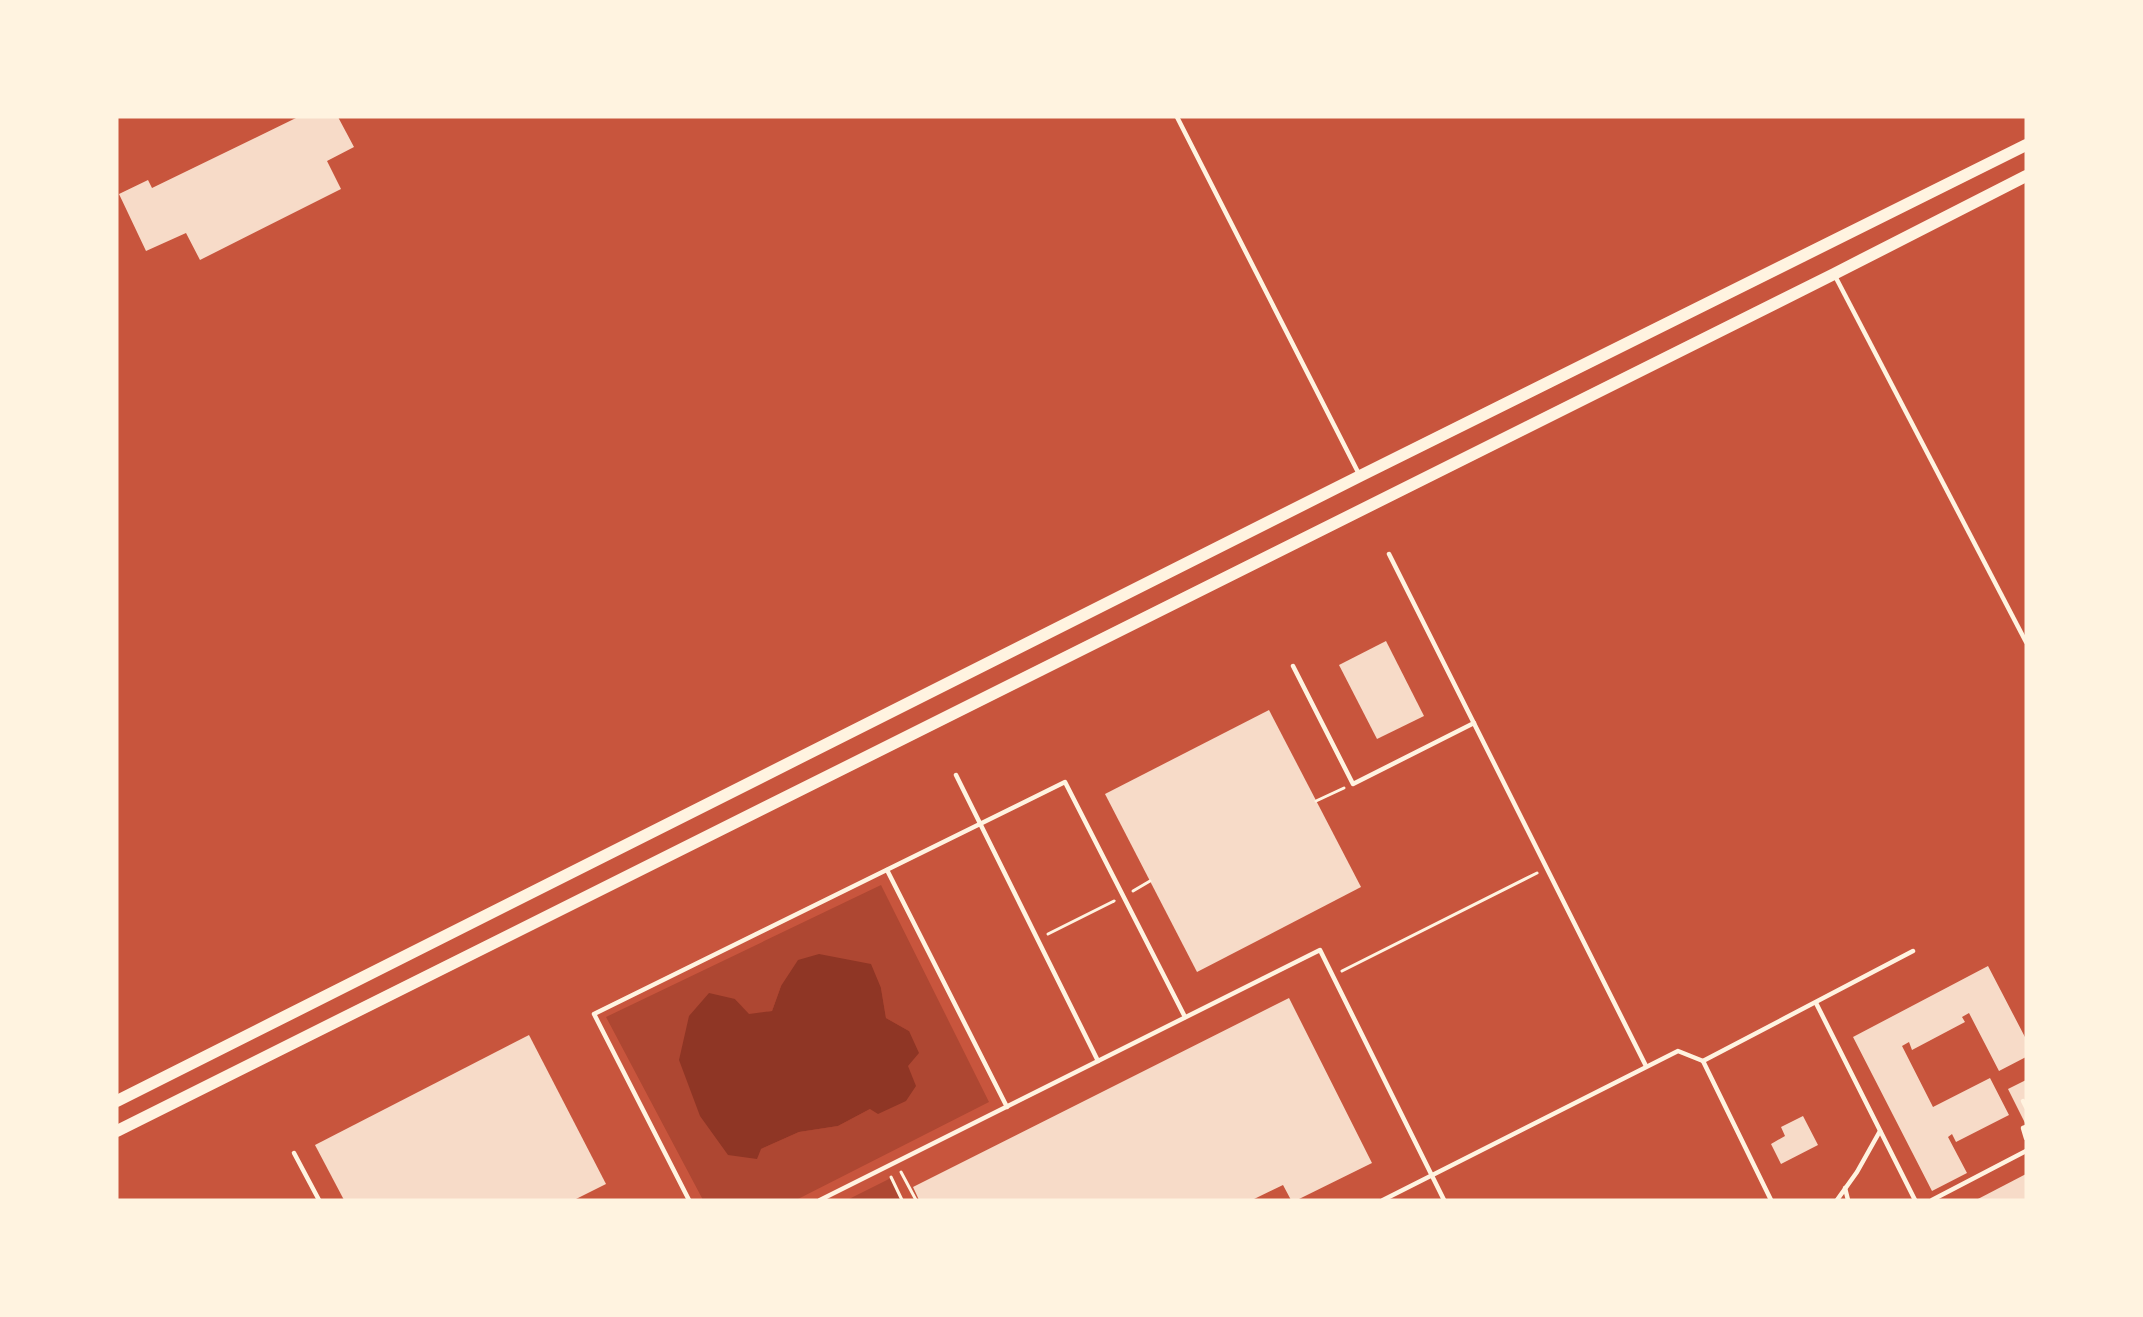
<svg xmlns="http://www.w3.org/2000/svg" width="2143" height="1317" font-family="'Archivo Narrow',sans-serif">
<rect width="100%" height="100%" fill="#c8553d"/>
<g fill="#ae4732" fill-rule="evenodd">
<path d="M881,885L989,1102L796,1200H703L606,1017ZM781,986L881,988L886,1018L909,1031L908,1066L870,1109L838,1126L799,1132L761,1149L735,999L749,1015L772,1011Z"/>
<path d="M891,1178L902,1200H847Z"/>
</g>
<path fill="#8f3625" d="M819,954L871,964L881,988L886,1018L909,1031L919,1053L908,1066L916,1086L906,1101L878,1114L870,1109L838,1126L799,1132L761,1149L757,1159L728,1155L700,1116L679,1060L689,1016L709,993L735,999L749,1014L772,1011L781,986L798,960Z"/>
<g fill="#f7dbc8">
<path d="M298,117H338L354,147L327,161L341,189L200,260L186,233L146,251L119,194L148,180L152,188Z"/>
<path d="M1386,641L1424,716L1377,739L1339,665Z"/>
<path d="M1269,710L1361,887L1197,972L1105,794Z"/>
<path d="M1988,966L2026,1039V1057L1999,1071L1969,1013L1962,1017L1965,1022L1912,1050L1909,1042L1902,1046L1933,1107L1990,1078L2009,1115L1956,1142L1952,1134L1948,1137L1967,1173L1932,1191L1853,1037Z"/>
<path d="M1289,998L1372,1163L1297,1200H1291L1283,1185L1252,1200H919L913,1187Z"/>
<path d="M529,1035L606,1184L574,1200H344L315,1145Z"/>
<path d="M2026,1080V1125L2008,1089Z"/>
<path d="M1803,1116L1818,1145L1781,1164L1771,1144L1785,1136L1781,1127Z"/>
<path d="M2026,1174V1200H1976Z"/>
</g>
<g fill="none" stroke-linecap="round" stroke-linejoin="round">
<g stroke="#fff3e0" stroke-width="3">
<path d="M1316,801L1344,788"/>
<path d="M1133,891L1150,881"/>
<path d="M1048,934L1114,901"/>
<path d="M1342,971L1537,873"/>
<path d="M901,1172L916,1200"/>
<path d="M891,1177L902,1200"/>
</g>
<g stroke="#fff3e0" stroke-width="4.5">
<path d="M1177,117L1360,476"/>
<path d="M1834,274L2026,642"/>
<path d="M1389,554L1646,1066"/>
<path d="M1293,666L1353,784L1474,723"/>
<path d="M956,775L1098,1061"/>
<path d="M887,870L1007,1107"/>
<path d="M1816,1003L1915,1200"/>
<path d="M1703,1061L1771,1200"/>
<path d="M2023,1101L2026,1107"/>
<path d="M2026,1127L2023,1128L2026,1138"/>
<path d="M294,1153L319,1200"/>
<path d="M1845,1188L1848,1200"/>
<path d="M689,1200L594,1014L1065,782L1185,1017"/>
<path d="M820,1200L1320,950L1444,1200"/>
<path d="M1383,1200L1678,1051L1703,1061L1913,951"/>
<path d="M1837,1200L1857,1172L1880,1131"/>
<path d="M1932,1200L2026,1151"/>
</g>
<g stroke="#fff3e0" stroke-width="12">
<path d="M117,1101L1360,476L2026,145"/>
<path d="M117,1131L1834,274L2026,176"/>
</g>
</g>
<rect width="2143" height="1317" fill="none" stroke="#fff3e0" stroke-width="237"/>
</svg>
